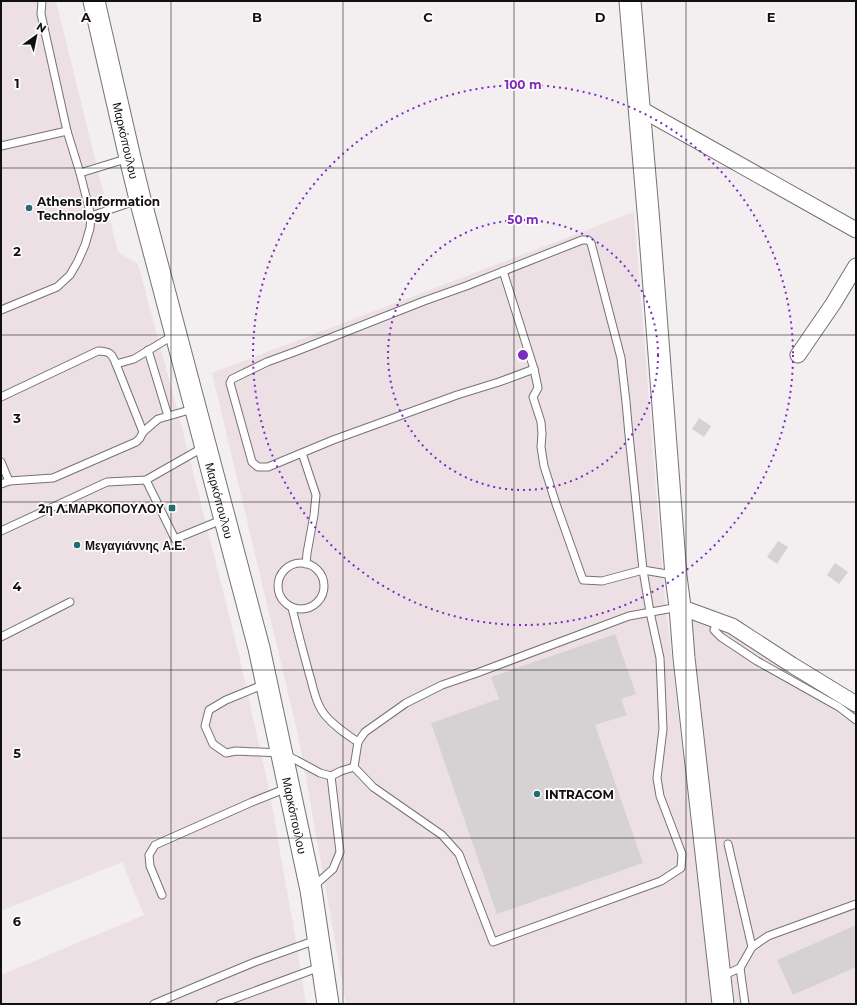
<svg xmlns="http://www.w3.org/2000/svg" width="857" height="1005" font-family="Montserrat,sans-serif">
<rect width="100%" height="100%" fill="#f3eef0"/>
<g fill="#ede0e5">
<path d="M1,1H56L118,252L138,264L181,424L238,651L268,784L297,947L306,1004H1V975L144,915L122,862L1,911Z"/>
<path d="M634,212L664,590L712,1004H346L299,739L212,373Z"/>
<path d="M688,619L706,620L729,629L856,708V1004H732Z"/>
</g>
<g fill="#d6d1d3">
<path d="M699,418L711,426L704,437L692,429Z"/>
<path d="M778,541L788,547L777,564L767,557Z"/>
<path d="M835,563L848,572L839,584L827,575Z"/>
<path d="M615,634L636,694L621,699L627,715L595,725L643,863L497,914L431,723L499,699L491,677Z"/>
<path d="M856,925V967L793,995L777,960Z"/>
</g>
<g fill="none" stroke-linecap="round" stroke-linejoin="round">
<g stroke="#767274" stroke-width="9">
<g id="lane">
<path d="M42,1L41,14L67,131"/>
<path d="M1,146L67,131L80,173L129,158"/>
<path d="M80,173L91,216"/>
<path d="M503,271L534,369L538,388L533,397L541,422L542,434L541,447L544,466L556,504L583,580L602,581L643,570L673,575"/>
<path d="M1,310L57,287L70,275L78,261L85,245L90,228L91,216L138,200"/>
<path d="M148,350L168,416"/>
<path d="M116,364L143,432"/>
<path d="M1,397L98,351C110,351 112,354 116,364L134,359L174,335"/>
<path d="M302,453L316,495L314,515L307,553L306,564"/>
<path d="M1,462L9,481"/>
<path d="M146,480L175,539L224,519"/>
<path d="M1,484L9,481L53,478L136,442L140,438L143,432L158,419L193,409"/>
<path d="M1,531L107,482L146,480L204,447"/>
<circle cx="301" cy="586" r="23"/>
<path d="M292,608C298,632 304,656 311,680C314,692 317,705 325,715C334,726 346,734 358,742"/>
<path d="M717,621L714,630L721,637L757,661L839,707L856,720"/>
<path d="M1,637L70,602"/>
<path d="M265,684L226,700L209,710L205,726L213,744L226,753L236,751L281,753L296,760L320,773L331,776L341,771L354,767"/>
<path d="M354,767L373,787L442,835L459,854L493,942L661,881L681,868L682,854L660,796L657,778L663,729L660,658L650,612L643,570L629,435L626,402L621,358L591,243L588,240H582L466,286L424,301L297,351L267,362L232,379L230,383L252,462L258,467H268L333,440L457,395L499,382L534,369"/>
<path d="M354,767L358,742L365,732L406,703L442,685L477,673L629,616L679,607"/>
<path d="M728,844L752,947"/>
<path d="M313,887L333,869L340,852L331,776"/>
<path d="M162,895L150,866L149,855L155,845L252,802L287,788"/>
<path d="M740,968L745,1004"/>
<path d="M722,976L740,968L752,947L768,936L856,904"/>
<path d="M154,1004L255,962L316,940"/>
<path d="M220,1004L320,967"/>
</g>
</g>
<g stroke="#767274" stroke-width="17">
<g id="street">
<path d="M639,108L856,230"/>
<path d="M798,355L833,304L856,266"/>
<path d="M680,607L732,626L792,665L856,704"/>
</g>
</g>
<g stroke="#767274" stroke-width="23">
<g id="secondary">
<path id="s1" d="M94,1L130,158L140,199L259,648L311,890L328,1004"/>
<path d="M630,1L649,223L676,576L680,607L684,658L723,1004"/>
</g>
</g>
<use href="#lane" stroke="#fff" stroke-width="7"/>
<use href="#street" stroke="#fff" stroke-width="15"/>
<use href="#secondary" stroke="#fff" stroke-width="21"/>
</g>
<path fill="none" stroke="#111011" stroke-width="1" stroke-opacity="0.55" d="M171,1V1004M343,1V1004M514,1V1004M686,1V1004M1,168H856M1,335H856M1,502H856M1,670H856M1,838H856"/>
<g fill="none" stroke="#7b2cbf" stroke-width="2" stroke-dasharray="2 4">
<circle cx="523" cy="355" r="135"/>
<circle cx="523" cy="355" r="270"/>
</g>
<g fill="#226d72" stroke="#fffcfd" stroke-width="1.5">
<circle cx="29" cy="208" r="4"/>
<rect x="168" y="504" width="8" height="8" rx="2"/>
<circle cx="77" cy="545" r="4"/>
<circle cx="537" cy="794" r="4"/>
</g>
<g text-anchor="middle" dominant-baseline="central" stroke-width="3.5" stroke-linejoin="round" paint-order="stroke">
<g font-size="12" fill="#111011" stroke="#fffcfd">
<text stroke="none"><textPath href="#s1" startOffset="143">Μαρκόπουλου</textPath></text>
<text stroke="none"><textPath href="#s1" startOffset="515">Μαρκόπουλου</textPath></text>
<text stroke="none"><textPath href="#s1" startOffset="839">Μαρκόπουλου</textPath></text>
</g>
<g font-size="12" font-weight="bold" fill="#111011" stroke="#fffcfd" text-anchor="start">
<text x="37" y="201">Athens Information<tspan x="37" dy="14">Technology</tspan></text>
<text x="164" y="508" text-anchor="end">2η Λ.ΜΑΡΚΟΠΟΥΛΟΥ</text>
<text x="85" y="545">Μεγαγιάννης Α.Ε.</text>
<text x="545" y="794">INTRACOM</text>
</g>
</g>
<g font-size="13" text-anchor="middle" font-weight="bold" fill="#111011" stroke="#fffcfd" stroke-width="3.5" stroke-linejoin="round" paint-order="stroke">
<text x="86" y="22">A</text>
<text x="257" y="22">B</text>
<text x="428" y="22">C</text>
<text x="600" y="22">D</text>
<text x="771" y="22">E</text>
<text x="17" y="88">1</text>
<text x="17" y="256">2</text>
<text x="17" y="423">3</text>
<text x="17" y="591">4</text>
<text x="17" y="758">5</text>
<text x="17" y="926">6</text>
</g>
<circle cx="523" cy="355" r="6" fill="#7b2cbf" stroke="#fffcfd" stroke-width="2"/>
<g font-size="12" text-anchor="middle" font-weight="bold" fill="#7b2cbf" stroke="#fffcfd" stroke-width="3.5" stroke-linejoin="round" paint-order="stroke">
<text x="523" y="89">100 m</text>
<text x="523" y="224">50 m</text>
</g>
<rect width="857" height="1005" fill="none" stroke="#111011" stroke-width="4"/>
<g transform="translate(36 36) rotate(33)" stroke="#fffcfd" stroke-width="3" paint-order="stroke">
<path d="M0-3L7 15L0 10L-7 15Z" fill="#111011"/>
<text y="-6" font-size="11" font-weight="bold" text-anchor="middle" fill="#111011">N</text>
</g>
</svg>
